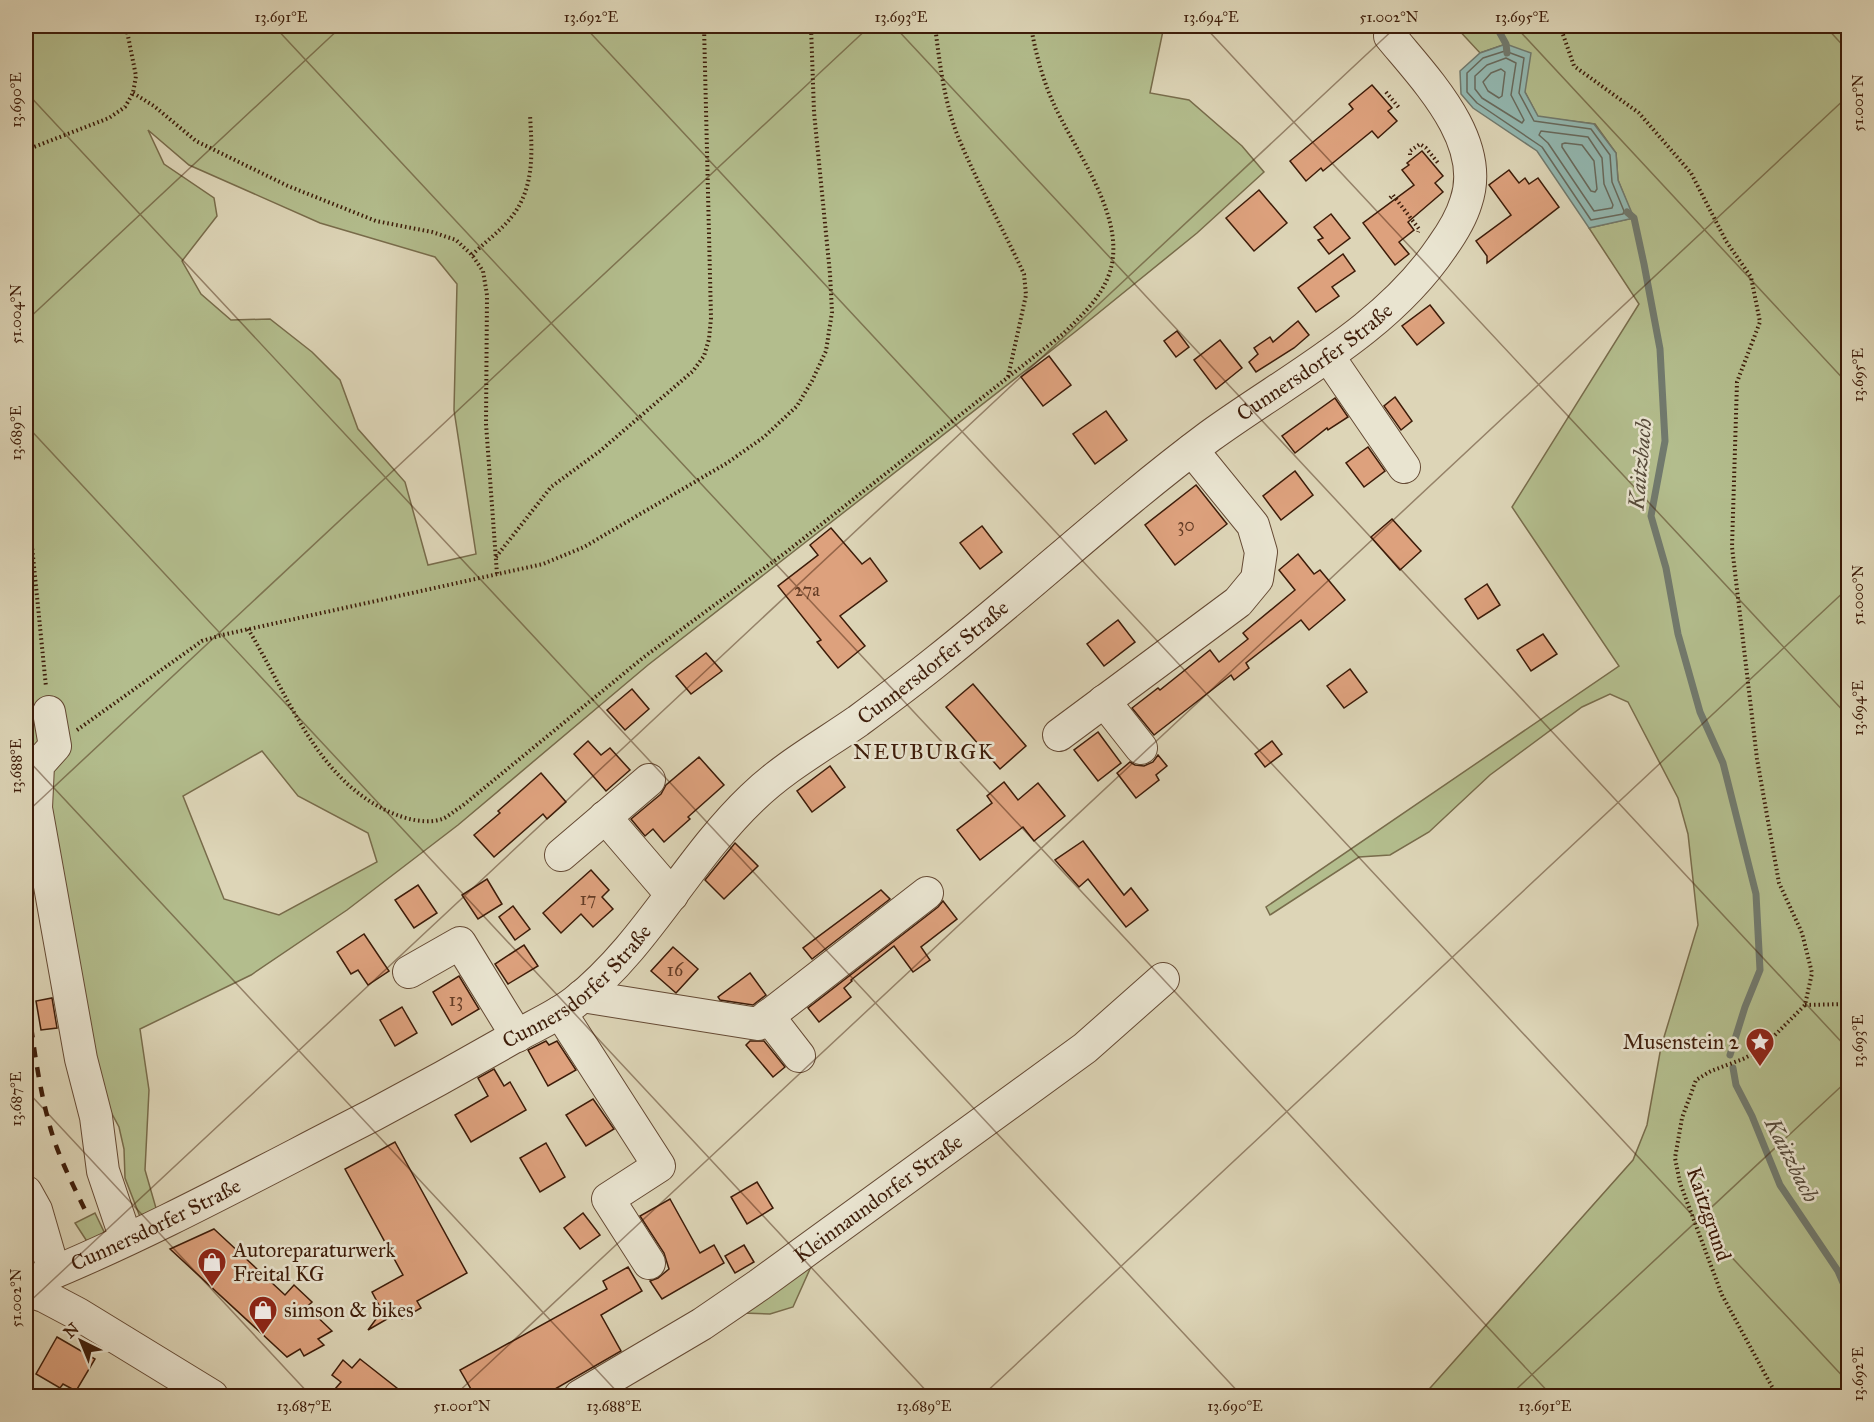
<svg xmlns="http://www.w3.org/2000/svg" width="1874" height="1422" font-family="'IM FELL Great Primer',serif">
<rect width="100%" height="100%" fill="#ddd5b7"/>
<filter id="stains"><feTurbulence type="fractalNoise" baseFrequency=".00333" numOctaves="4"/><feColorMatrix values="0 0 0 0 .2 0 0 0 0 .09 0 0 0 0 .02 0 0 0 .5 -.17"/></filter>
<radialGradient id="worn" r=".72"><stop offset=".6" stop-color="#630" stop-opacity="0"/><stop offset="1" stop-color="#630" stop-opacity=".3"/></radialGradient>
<g fill="#b3bd8d" stroke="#786c4b" stroke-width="1.5" fill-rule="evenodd">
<path d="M26,26H1164L1150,93L1189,100L1242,146L1264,172L1197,233L1075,332L648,665L458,825L347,910L251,975L140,1029L149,1090L145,1170L158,1215L142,1222L125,1178L124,1149L119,1127L103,1097L26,783ZM148,130L189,165L320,223L435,257L457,284L454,410L476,554L428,565L405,482L358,429L340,380L312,352L270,319L231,320L201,294L182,261L217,216L214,198L164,164ZM262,751L298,796L368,833L377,862L279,915L224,899L183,796Z"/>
<path d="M1455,26H1848V1396H1423L1633,1160L1647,1125L1661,1047L1698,925L1688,834L1678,798L1628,702L1610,694L1582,707L1490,775L1429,832L1390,855L1359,857L1270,915L1266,907L1619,666L1512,507L1639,304L1589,228L1633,218L1618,180L1616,153L1595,124L1538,117L1525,92L1506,44L1480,53Z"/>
<path d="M95,1213L107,1238L90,1246L75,1223Z"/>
<path d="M814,1260L793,1307L770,1314L743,1313Z"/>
</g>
<path fill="#93b8b1" stroke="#717a6e" stroke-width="1.5" d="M1506,44L1531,53L1525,92L1538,116L1594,124L1616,153L1618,180L1634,218L1589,228L1537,151L1473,108L1461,94L1460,71L1480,53Z"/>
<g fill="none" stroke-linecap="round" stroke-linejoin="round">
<g stroke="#686a5d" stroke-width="1.5">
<path d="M1505,51L1524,58L1519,93L1534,121L1591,129L1610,155L1612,182L1624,211L1623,214L1591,220L1542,147L1477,103L1467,92V73L1483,58Z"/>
<path d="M1506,58L1516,63L1511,95L1524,120L1522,123L1482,98L1475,89V76L1487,65Z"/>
<path d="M1501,69L1505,72L1502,96L1499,98L1488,91L1483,82L1491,73Z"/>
<path d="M1541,131L1588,137L1602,158L1604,184L1613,205L1612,208L1594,211L1548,143L1539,135Z"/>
<path d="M1565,143L1582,145L1594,161L1597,189L1595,192L1591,191L1562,147V144Z"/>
</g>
<g stroke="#717a6e" stroke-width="7">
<path d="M1372,26L1380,36"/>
<path d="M1496,26L1506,44L1507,53"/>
<path d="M1627,212L1634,218L1644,264L1660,349L1665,441L1651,516L1666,568L1678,634L1700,712L1723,763L1756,894L1760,970L1745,1007L1730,1055"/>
<path d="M1733,1068L1736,1085L1752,1116L1780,1185L1838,1271L1848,1294"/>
</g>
</g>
<g fill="#dda17d" stroke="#3d1c09" stroke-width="1.5">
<path d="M1372,85L1392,108L1388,111L1397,121L1378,138L1372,131L1323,171L1321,168L1306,181L1290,161L1353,109L1349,104Z"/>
<path d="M1422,151L1443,176L1435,183L1443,192L1408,222L1414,230L1399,242L1409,254L1395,265L1363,223L1414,185L1402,170L1409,165L1407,163Z"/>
<path d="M1509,170L1519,183L1525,178L1529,184L1538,178L1559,207L1487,263V256L1476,241L1511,215L1489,185Z"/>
<path d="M1259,190L1287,223L1254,251L1226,218Z"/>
<path d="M1331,214L1350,238L1329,254L1318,240L1323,238L1314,227Z"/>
<path d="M1343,254L1355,271L1332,287L1339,296L1316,312L1298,288Z"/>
<path d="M1430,305L1444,323L1417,345L1402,326Z"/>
<path d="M1298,321L1309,335L1294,348L1256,372L1249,362L1258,354L1254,348L1270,337L1273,342Z"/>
<path d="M1177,331L1189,347L1176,357L1164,341Z"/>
<path d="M1220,340L1242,368L1216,389L1194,360Z"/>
<path d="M1049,356L1071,385L1043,406L1021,377Z"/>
<path d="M1395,397L1412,421L1401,430L1384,406Z"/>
<path d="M1335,398L1348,417L1328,430L1327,428L1295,453L1282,436Z"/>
<path d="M1106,411L1127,440L1095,464L1073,434Z"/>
<path d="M1368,447L1385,471L1364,487L1346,463Z"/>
<path d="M1295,471L1313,495L1281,520L1263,496Z"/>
<path d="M1196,485L1227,524L1175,565L1145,525Z"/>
<path d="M1392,519L1421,551L1400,570L1371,537Z"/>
<path d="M982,526L1002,552L980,569L960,543Z"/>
<path d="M831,528L862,564L870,558L887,581L840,616L865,646L838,668L817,642L821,640L778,586L818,555L810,545Z"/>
<path d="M1298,554L1314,574L1320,570L1345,600L1309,630L1301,620L1246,663L1249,668L1234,680L1231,675L1154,735L1132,708L1158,688L1160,690L1210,650L1219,662L1248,639L1243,633L1295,590L1279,570Z"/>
<path d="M1487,584L1500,605L1478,619L1465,599Z"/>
<path d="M1118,620L1135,642L1104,666L1087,644Z"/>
<path d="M1543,634L1557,654L1531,671L1517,650Z"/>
<path d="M706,653L722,671L691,694L676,676Z"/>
<path d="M1350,669L1367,692L1344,708L1327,686Z"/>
<path d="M973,684L1026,746L1000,769L946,707Z"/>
<path d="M632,689L649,709L625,730L607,710Z"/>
<path d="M1098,732L1121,763L1098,781L1074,750Z"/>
<path d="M588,741L601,755L610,748L630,770L606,791L574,754Z"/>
<path d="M1272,741L1282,754L1265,767L1255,754Z"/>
<path d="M1158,755L1167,766L1156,775L1159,780L1136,798L1117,773L1130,762L1135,765L1144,766L1153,762Z"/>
<path d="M699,757L724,785L688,817L690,819L664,842L653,829L645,836L631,819L661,794L666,785Z"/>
<path d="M830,766L845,787L812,812L797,791Z"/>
<path d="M541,773L566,802L547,819L543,814L494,857L474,835L500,813L498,811Z"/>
<path d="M1004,782L1018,800L1038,783L1065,816L1034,841L1023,827L980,860L957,830L992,803L987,796Z"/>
<path d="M1083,841L1124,895L1131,888L1148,910L1126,927L1088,879L1079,887L1055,860Z"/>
<path d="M735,843L758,866L724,899L705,880Z"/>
<path d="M591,870L609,890L602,897L613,909L593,927L581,914L561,933L543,913Z"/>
<path d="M487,879L502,904L478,919L462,895Z"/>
<path d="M418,885L437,913L414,928L395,900Z"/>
<path d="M881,890L890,899L812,959L803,948Z"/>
<path d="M943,901L957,919L921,947L930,960L913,972L894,946L851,980L852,981L844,988L851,997L819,1022L808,1008L938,907Z"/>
<path d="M513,906L530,929L515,940L499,917Z"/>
<path d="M364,934L389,971L368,985L358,970L351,974L337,952Z"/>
<path d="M524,945L538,966L508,984L495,964Z"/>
<path d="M673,947L698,969L676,993L651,971Z"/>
<path d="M750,973L766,995L753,1005L720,1000L718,997Z"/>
<path d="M459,976L479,1009L452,1025L433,992Z"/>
<path d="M52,998L57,1028L41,1030L36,1001Z"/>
<path d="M402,1007L417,1033L395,1046L380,1020Z"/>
<path d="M546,1041L549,1045L557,1041L576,1070L548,1086L528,1050Z"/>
<path d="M750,1041H764L785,1067L773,1077L746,1045Z"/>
<path d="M494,1069L504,1086L510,1082L526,1110L471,1142L455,1115L488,1096L478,1078Z"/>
<path d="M593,1099L614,1129L586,1146L566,1115Z"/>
<path d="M395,1142L467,1273L417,1301L421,1308L402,1319L399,1312L368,1330L382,1311L372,1292L403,1275L345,1169Z"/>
<path d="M546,1143L565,1177L540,1192L520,1158Z"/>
<path d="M757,1182L773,1208L747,1224L731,1197Z"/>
<path d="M670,1199L700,1253L714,1245L724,1263L662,1299L650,1281L658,1278L669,1269L664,1253L640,1216Z"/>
<path d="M583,1213L600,1235L580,1249L564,1228Z"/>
<path d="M214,1229L285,1295L294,1285L312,1302L307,1307L332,1331L318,1339L324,1345L304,1356L300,1349L287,1357L170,1249Z"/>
<path d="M744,1245L754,1262L735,1273L725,1256Z"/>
<path d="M628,1267L642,1291L601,1315L621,1351L543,1396H475L460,1370L607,1289L603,1281Z"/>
<path d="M57,1337L95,1359L76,1391L63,1384L60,1388L36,1374Z"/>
<path d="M360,1359L407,1396H329L341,1382L332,1375L343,1360L352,1368Z"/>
</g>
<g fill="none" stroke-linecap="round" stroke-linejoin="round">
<g stroke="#654a34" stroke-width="34">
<g id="minor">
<path d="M1328,356L1404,467"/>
<path d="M1104,701L1141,748"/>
<path d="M49,712L55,746L38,765L36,808L81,1059L96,1117L103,1171L126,1239"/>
<path d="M1059,735L1238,602L1257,579L1261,552L1253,525L1192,450"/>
<path d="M605,817L672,895"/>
<path d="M561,855L649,780"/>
<path d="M409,972L460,943L517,1036"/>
<path d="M582,996L758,1024L927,893"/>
<path d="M560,1012L659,1166L608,1199L649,1263"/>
<path d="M768,1016L799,1056"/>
<path d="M26,1192L36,1210L54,1272"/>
<path id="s1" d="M26,1287L38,1279C153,1232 263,1171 373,1115C420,1090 467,1064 514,1037C534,1026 557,1016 575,1002C647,945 687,860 752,798C784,767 822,746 858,721C885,701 912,681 938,660C1030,587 1116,506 1210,436C1290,378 1386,330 1442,247C1452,233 1461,219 1466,202C1487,141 1426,80 1390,36"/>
<path d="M26,1290L44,1296L78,1314L212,1396"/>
<path id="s2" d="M580,1396L702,1324L759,1285L1085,1048L1163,979"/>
</g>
</g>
<g stroke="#3d1c09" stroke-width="4" stroke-dasharray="1.5 3" stroke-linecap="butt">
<path d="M935,26C940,66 945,109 962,146C981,190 1004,231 1024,274L1026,295L1008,377"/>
<path d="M1560,26L1574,66L1639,113L1691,173L1726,241L1751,277L1760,322L1737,382L1732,547L1757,759L1779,883L1802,933L1812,973L1805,1005L1760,1050L1743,1059L1711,1071L1696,1080L1682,1118L1675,1158L1680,1183L1722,1295L1777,1396"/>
<path d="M1386,92L1400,109"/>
<path d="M133,93L154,106L196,141L288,186L376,221L432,232L456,240L472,255L483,271L487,295L486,424L497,574"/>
<path d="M26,150L109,118L125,107L133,93L136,76L126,26"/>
<path d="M1410,155V151L1420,144L1426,148L1438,163"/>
<path d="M1390,198L1393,195L1419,229L1418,232"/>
<path d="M472,255C485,242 502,230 513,215C535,186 532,150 530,115"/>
<path d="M26,486L46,687"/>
<path d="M496,557L551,487L600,451L693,371L704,356L709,339L711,318L704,26"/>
<path d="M248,629C289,696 318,785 397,815C410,820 428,824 442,819C448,817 455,810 461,807L644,657L785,553L1063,334C1080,317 1099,300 1108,277C1131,221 1074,151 1052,100C1042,77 1035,51 1031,26"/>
<path d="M77,730L202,641L222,635L543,564L584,547L727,463L764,437L797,406L812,381L826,351L832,312L830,274L814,112L811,26"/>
<path d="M1805,1005L1848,1004"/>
</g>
<use href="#minor" stroke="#e9e4d0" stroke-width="32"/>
<path stroke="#3d1c09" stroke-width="4.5" stroke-dasharray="10 10" stroke-linecap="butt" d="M26,988C32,1033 37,1079 49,1123C57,1154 72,1183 86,1212"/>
</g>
<path fill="none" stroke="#3d1c09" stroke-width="1.5" stroke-opacity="0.45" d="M274,26L1552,1396M584,26L1848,1382M894,26L1848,1049M1204,26L1848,716M1515,26L1848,384M1825,26L1848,51M26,92L1242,1396M26,321L342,26M26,425L931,1396M26,758L621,1396M26,813L870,26M26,1090L311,1396M26,1305L1397,26M454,1396L1848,96M982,1396L1848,588M1509,1396L1848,1080"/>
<defs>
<g id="sight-pin" transform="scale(1.5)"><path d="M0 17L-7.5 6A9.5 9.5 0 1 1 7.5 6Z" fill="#8f2418" stroke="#e9e4d0"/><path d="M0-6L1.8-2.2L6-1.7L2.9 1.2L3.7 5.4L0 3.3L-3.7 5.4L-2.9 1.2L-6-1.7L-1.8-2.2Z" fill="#fff"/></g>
<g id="shop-pin" transform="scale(1.5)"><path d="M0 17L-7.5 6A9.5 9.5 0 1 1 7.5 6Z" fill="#8f2418" stroke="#e9e4d0"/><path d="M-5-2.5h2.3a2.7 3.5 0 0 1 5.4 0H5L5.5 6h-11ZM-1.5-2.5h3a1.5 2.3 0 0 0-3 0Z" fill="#fff"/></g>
</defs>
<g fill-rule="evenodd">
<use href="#sight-pin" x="1760" y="1042"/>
<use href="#shop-pin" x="212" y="1262"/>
<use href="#shop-pin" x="263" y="1310"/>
</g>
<g text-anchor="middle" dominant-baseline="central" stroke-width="5" stroke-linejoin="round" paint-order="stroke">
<g font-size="18" fill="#653d26">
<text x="1186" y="525">30</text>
<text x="807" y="590">27a</text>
<text x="588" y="899">17</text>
<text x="675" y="970">16</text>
<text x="456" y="1000">13</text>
</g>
<g font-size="21" fill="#3d1c09" stroke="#e9e4d0">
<text stroke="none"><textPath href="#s1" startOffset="1602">Cunnersdorfer Straße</textPath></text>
<text stroke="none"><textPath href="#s1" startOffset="1116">Cunnersdorfer Straße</textPath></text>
<text stroke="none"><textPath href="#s1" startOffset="630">Cunnersdorfer Straße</textPath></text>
<text stroke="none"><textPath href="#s2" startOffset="358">Kleinnaundorfer Straße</textPath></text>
<text transform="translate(1709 1214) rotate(71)">Kaitzgrund</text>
<text stroke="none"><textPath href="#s1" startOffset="144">Cunnersdorfer Straße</textPath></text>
</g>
<g font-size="21" fill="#3d1c09" stroke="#e9e4d0" text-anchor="start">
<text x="1739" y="1042" text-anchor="end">Musenstein 2</text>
<text x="233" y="1250">Autoreparaturwerk<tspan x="233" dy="24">Freital KG</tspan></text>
<text x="284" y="1310">simson &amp; bikes</text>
</g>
<g font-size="22" font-style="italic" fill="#574b3b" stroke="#e9e4d0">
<text transform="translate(1640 464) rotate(-85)">Kaitzbach</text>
<text transform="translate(1792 1160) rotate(63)">Kaitzbach</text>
</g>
<g font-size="22" letter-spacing="1.5" fill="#3d1c09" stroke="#e9e4d0">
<text x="924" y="751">NEUBURGK</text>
</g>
</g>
<rect width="1874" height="1422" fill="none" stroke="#ddd5b7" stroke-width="66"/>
<g transform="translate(81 1341) rotate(317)" stroke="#e9e4d0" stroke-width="4.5" paint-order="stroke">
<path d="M0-4.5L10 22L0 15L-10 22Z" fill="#3d1c09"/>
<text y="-9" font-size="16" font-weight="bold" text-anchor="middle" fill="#3d1c09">N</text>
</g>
<rect x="33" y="33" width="1808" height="1356" fill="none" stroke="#3d1c09" stroke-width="2"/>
<g font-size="15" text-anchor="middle" fill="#3d1c09">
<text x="281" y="22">13.691°E</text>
<text x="591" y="22">13.692°E</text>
<text x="901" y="22">13.693°E</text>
<text x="1211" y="22">13.694°E</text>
<text x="1389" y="22">51.002°N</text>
<text x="1522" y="22">13.695°E</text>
<text transform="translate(16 100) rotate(-90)" y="5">13.690°E</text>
<text transform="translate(1858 103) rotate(-90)" y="5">51.001°N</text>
<text transform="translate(16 314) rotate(-90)" y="5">51.004°N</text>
<text transform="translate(1858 375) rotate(-90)" y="5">13.695°E</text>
<text transform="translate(16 433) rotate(-90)" y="5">13.689°E</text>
<text transform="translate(1858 595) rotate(-90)" y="5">51.000°N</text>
<text transform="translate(1858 708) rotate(-90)" y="5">13.694°E</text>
<text transform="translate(16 766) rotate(-90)" y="5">13.688°E</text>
<text transform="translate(1858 1041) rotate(-90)" y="5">13.693°E</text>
<text transform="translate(16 1099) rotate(-90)" y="5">13.687°E</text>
<text transform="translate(16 1298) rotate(-90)" y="5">51.002°N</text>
<text transform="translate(1858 1374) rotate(-90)" y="5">13.692°E</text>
<text x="304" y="1411">13.687°E</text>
<text x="462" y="1411">51.001°N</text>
<text x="614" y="1411">13.688°E</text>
<text x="924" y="1411">13.689°E</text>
<text x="1235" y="1411">13.690°E</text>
<text x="1545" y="1411">13.691°E</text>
</g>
<rect width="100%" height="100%" filter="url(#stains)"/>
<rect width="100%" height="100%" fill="url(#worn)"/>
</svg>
